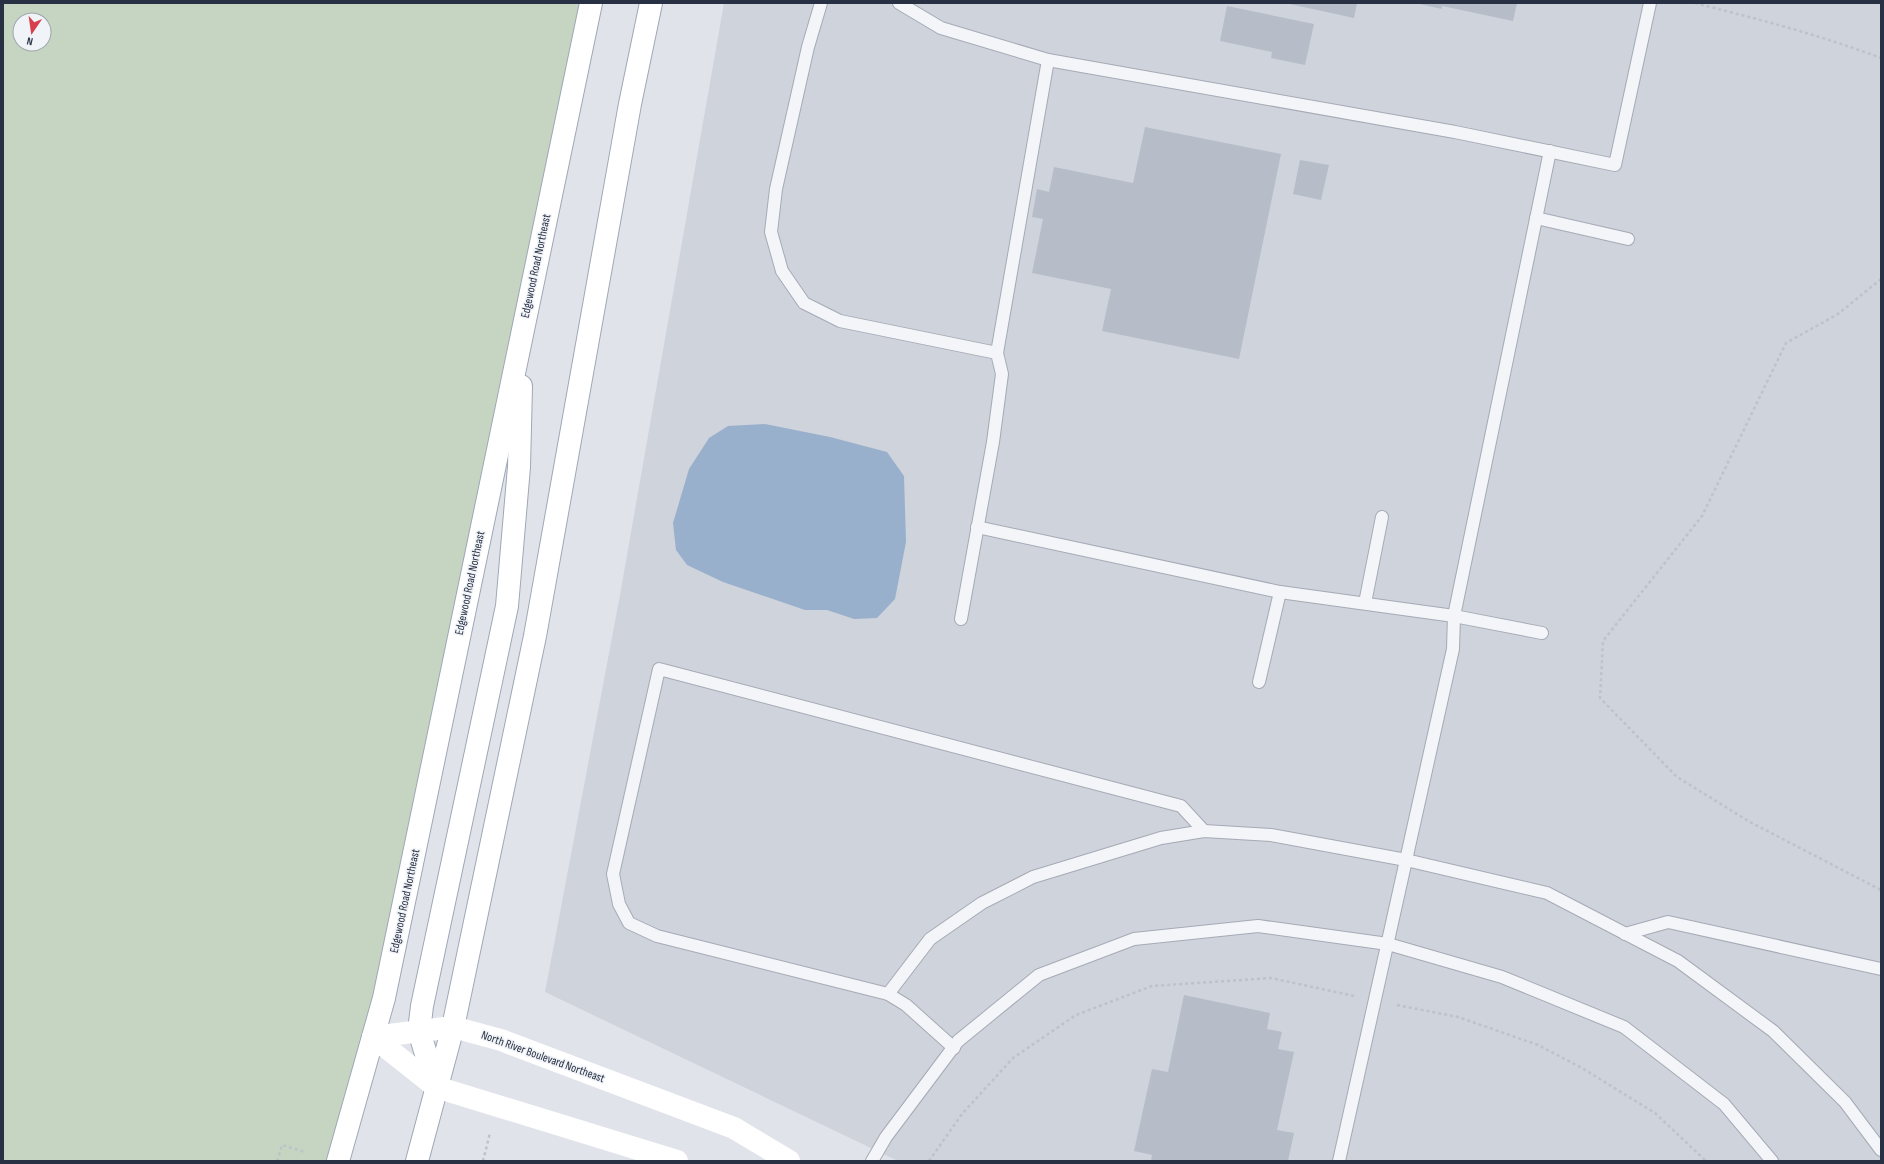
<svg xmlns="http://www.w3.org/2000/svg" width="1884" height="1164" font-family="'Sofia Sans Condensed',sans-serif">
<rect width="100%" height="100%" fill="#e0e4ea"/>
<path fill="#ced3dc" d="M724,3H1881V1161H898L545,992L620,595Z"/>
<path fill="#c5d5c1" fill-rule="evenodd" d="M3,3H591L338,1161H3ZM20,20H44V44H20Z"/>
<path fill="#99b0cc" d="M765,424L830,437L887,452L904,476L906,542L895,599L877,618L854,619L827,610H805L723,582L687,565L676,550L673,523L689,469L709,438L728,426Z"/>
<g fill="#b7bdc8">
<path d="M1285,3H1357L1354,18Z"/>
<path d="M1415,3H1517L1513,21L1442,6V9Z"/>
<path d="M1227,6L1314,24L1305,65L1271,58L1272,52L1220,41Z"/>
<path d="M1145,127L1281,154L1239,359L1102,331L1111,289L1032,273L1043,219L1032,217L1037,189L1049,192L1054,167L1133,183Z"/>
<path d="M1300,160L1329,165L1321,200L1293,194Z"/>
<path d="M1184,995L1270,1013L1267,1029L1282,1032L1278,1049L1294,1052L1277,1130L1294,1133L1288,1161H1151L1152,1155L1134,1151L1152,1069L1168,1072Z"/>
</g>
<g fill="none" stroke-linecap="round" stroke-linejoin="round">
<g stroke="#a5aab5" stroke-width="14">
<g id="lane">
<path d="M821,3L808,47L776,189L771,232L782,271L804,303L840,321L997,353L1002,374L993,442L961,619"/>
<path d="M899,3L941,28L1048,60L1455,132L1615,165L1650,3"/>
<path d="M1536,218L1628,239"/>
<path d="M997,353L1048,60"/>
<path d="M977,527L1280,592"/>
<path d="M1365,603L1382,517"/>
<path d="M1259,682L1280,592L1454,616L1542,633"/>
<path d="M1625,934L1668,922L1881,969"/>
<path d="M888,994L930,939L982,903L1033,877L1161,838L1204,831L1271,835L1406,860L1547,893L1678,961L1773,1031L1845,1102L1881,1150"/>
<path d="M954,1048L906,1005L888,994L657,936L629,923L619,904L613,874L659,669L1181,806L1204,831"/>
<path d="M872,1161L886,1137L958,1041L1039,975L1134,939L1258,926L1388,944L1502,977L1624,1027L1724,1104L1772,1161"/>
<path d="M1339,1161L1453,649L1454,616L1550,151"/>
</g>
</g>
<g stroke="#9fa7b7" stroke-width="24">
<g id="primary">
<path d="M436,1087L419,1031L422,1006L507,606L519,467L521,386"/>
<path d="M338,1161L384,998L591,3"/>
<path d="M417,1161L453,1027L535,636L630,104L651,3"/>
</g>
</g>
<g stroke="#bec2c9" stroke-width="2.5" stroke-dasharray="3 3" stroke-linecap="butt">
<path d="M1695,3C1758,19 1820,35 1881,58"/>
<path d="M1881,279L1838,314L1786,343L1702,516L1603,641L1600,698L1677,777L1750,822L1881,890"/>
<path d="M1397,1005L1458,1017L1538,1045L1582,1068L1655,1113L1706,1161"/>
<path d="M277,1161L282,1145L305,1152"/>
<path d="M483,1161L490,1133"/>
<path d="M929,1161L962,1114L1013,1058L1076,1015L1152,986L1271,978L1354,996"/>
</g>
<use href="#lane" stroke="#f3f5f8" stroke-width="12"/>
<g stroke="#fff" stroke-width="22">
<path d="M373,1037L453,1027L501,1040L734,1128L789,1161"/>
<path d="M373,1037L436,1087L677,1161"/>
</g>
<use href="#primary" stroke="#fff" stroke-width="22"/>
</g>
<g text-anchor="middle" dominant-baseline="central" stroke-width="3" stroke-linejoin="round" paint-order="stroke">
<g font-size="12" fill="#283043" stroke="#f0f3f7">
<text transform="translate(536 266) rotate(-78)">Edgewood Road Northeast</text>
<text transform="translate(470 583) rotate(-78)">Edgewood Road Northeast</text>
<text transform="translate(405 901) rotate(-78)">Edgewood Road Northeast</text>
<text transform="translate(543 1057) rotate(20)">North River Boulevard Northeast</text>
</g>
</g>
<rect width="1884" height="1164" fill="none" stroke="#283043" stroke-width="8"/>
<g transform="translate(32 32) rotate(193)"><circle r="19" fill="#f0f3f7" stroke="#a0a5af"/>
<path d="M0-3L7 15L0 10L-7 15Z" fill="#d73e4e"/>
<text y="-6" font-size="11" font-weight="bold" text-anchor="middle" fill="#283043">N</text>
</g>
</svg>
